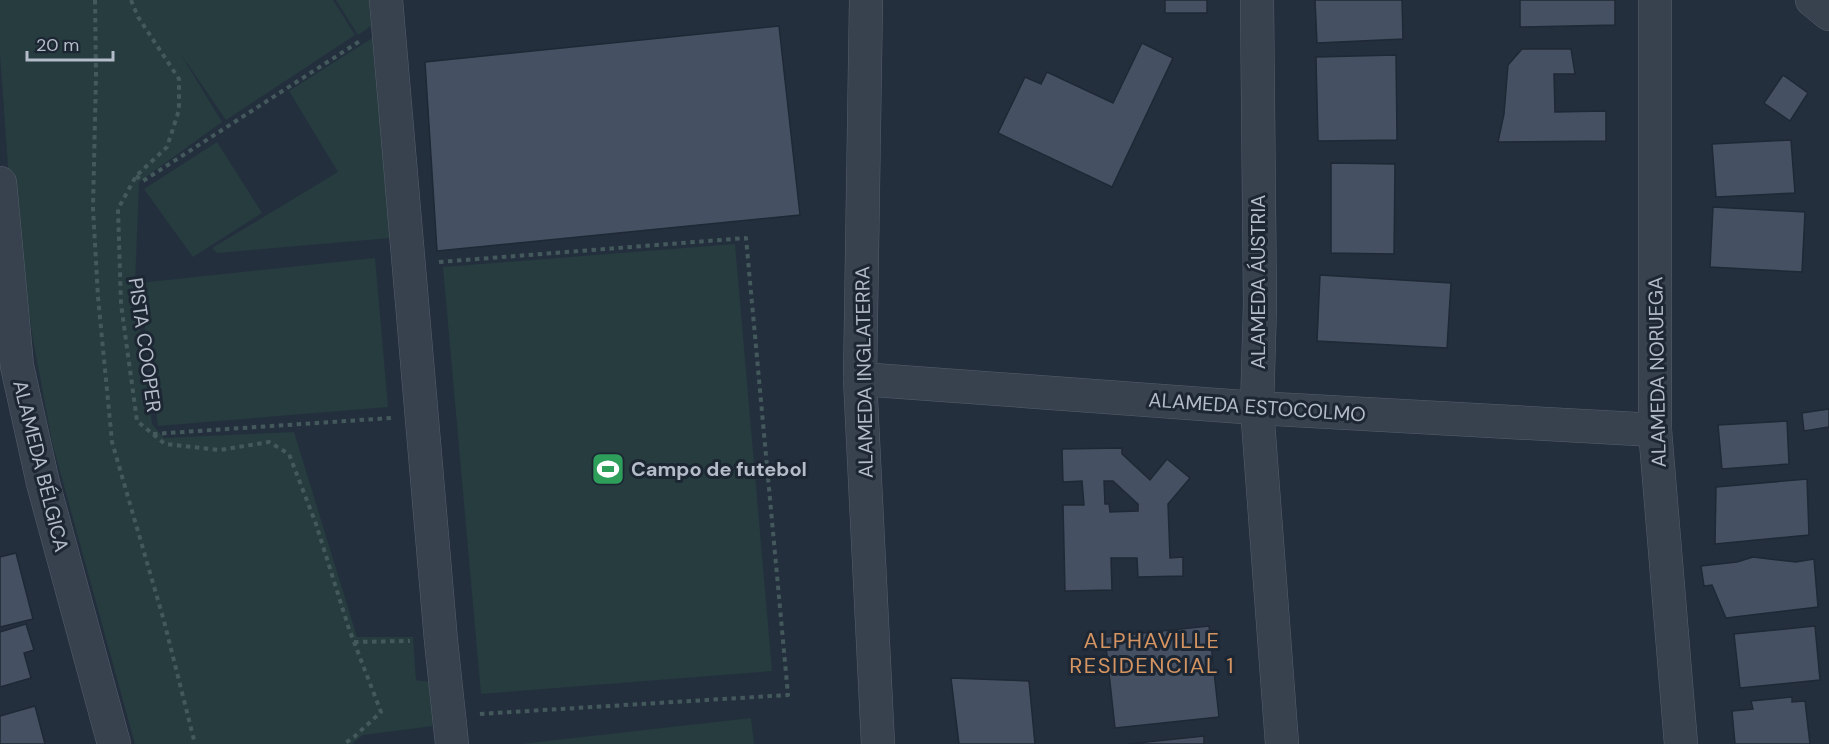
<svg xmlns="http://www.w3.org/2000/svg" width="1829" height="744" font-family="'DM Sans',sans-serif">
<rect width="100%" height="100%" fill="#242f3e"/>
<g fill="#263c3f">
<path d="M0,0H333L355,35L226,120L180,53L222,122L139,182L135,284L152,424L164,438L294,432L357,637H413L416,680L430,682L433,726L363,735L352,744H135L52,442L33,339L8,166L0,54Z"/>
<path d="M336,0H369L371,26L358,35Z"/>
<path d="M374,37L390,238L217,253L212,248L338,172L289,91Z"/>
<path d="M217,142L262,213L193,257L144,189Z"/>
<path d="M735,244L772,671L481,694L443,267Z"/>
<path d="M375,258L388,407L158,426L139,283Z"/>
<path d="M751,718L754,744H521Z"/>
</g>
<g fill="#455162" stroke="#1f2835" stroke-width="1.5" fill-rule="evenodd">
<rect x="1165" y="0" width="42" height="13"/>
<path d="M1315,0H1402L1403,39L1317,43Z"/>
<path d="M1520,0H1615V25L1520,27Z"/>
<path d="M779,26L800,215L437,251L425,62Z"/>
<path d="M1142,43L1173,58L1112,187L998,133L1025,77L1041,84L1047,72L1113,103Z"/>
<path d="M1522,49H1571L1575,74H1554L1555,112L1606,111V141L1498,142L1504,114L1508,65Z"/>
<path d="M1396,55L1397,140L1318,141L1316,57Z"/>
<path d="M1783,75L1808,93L1790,121L1764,103Z"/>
<path d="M1791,140L1795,193L1716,197L1712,144Z"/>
<path d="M1331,163L1395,164L1394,254L1331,253Z"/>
<path d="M1713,207L1805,212L1802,272L1710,267Z"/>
<path d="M1320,275L1451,283L1447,348L1317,341Z"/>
<path d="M1829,409V427L1804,431L1802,413Z"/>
<path d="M1787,421L1789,464L1722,469L1718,425Z"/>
<path d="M1122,448V454L1150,480L1167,459L1190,478L1168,504L1170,558L1183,557V576L1138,577L1137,558H1111L1112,590L1065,591L1063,505H1084L1082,481L1063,482L1062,449ZM1104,481H1113L1138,504V511L1110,512L1109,504H1105Z"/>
<path d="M1807,479L1809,535L1715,544L1716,487Z"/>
<path d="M16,553L33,619L0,627V557Z"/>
<path d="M1753,557L1796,562L1814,559L1818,607L1726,618L1712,585L1704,586L1701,566L1737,562Z"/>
<path d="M26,624L34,650L24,653L31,678L0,687V632Z"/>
<path d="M1209,626L1219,717L1115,728L1105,637Z"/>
<path d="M1815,626L1820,680L1740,688L1734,634Z"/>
<path d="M951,678L1029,681L1035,744H959Z"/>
<path d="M1792,697V702L1805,701L1810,744H1735L1732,711L1753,709L1751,701Z"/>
<path d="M35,706L45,744H0V716Z"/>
<path d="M1204,736V744H1128Z"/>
</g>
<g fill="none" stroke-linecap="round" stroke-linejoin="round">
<g stroke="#565f6c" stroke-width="34">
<g id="minor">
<path d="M386,0L441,641L452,744"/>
<path d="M866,0L860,379L878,744"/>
<path d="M1257,0L1260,304L1257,408L1282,744"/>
<path d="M1655,0V430L1681,744"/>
<path d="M1812,0L1829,14"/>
<path d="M0,183L17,366L43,483L114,744"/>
<path d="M860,379L1257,408L1655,430"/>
</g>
</g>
<g stroke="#44595c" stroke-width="4" stroke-dasharray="4.5 4.5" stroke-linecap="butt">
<path d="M95,0L96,75L93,208L98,297L112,442L164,621L195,744"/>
<path d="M131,0L138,17L179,79V110L167,147L136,176L118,209L121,304L137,421L165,444L220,450L269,442L289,454L316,524L349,629L381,712L354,737L344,744"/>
<path d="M136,176L143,181L360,41"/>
<path d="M439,262L746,238L788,695L479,714"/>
<path d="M153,434L391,418"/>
<path d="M354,642L410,641"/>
</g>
<use href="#minor" stroke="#38414e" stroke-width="33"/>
</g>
<defs>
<g id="stadium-square" transform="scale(1.725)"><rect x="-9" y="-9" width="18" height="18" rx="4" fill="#2e9e5b" stroke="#1d2633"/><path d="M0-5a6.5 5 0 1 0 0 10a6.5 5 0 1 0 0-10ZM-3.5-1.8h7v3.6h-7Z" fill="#fff"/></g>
</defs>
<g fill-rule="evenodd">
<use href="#stadium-square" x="608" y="469"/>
</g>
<g text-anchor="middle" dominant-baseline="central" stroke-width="6" stroke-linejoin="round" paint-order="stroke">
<g font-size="20" fill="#b4bcc9" stroke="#1d2633">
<text transform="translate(1258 282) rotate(-90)">ALAMEDA ÁUSTRIA</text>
<text transform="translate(145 345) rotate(82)">PISTA COOPER</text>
<text transform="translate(864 372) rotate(-91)">ALAMEDA INGLATERRA</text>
<text transform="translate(1657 372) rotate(-91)">ALAMEDA NORUEGA</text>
<text transform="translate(1257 407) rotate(4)">ALAMEDA ESTOCOLMO</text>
<text transform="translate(41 466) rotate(76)">ALAMEDA BÉLGICA</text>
</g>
<g font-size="20" font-weight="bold" fill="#b4bcc9" stroke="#1d2633" text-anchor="start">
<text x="631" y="469">Campo de futebol</text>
</g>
<g font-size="22" letter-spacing="1.5" fill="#d59563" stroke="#1d2633">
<text x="1152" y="640">ALPHAVILLE<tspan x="1152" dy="25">RESIDENCIAL 1</tspan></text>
</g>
</g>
<path d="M27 51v9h86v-9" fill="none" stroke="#b4bcc9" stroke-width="3"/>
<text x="36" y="51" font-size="18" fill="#b4bcc9" stroke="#1d2633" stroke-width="4.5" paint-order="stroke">20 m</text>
</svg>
